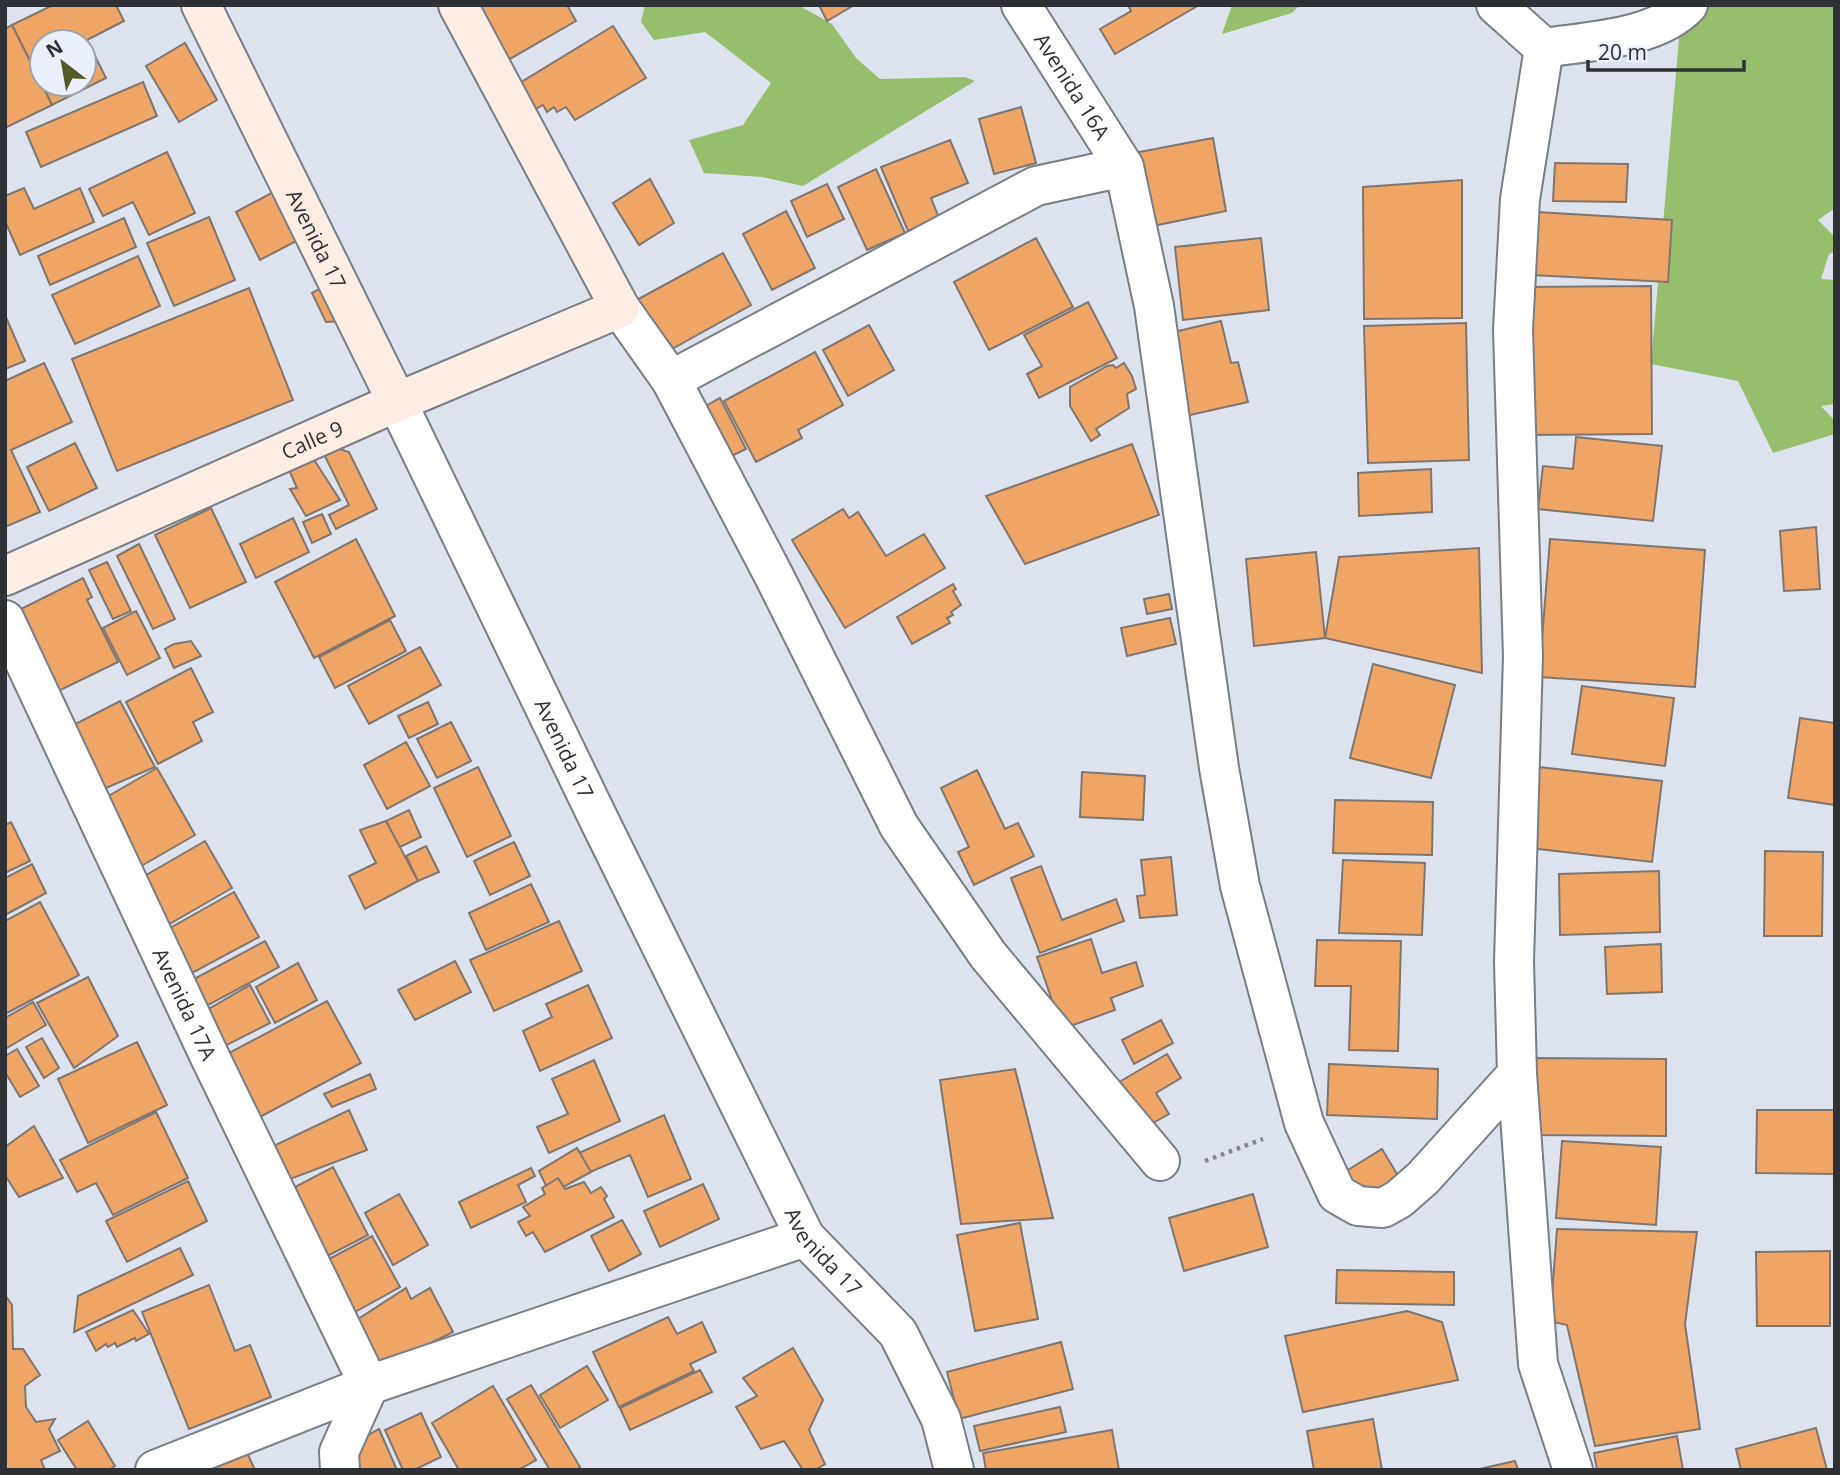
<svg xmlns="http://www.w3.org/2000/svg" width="1840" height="1475" font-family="'Open Sans',sans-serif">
<rect width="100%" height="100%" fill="#dce3ee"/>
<g fill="#96bf6d">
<path d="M645,5H798L832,24L856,58L880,79L965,77L975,81L803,186L762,177L704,173L689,140L743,125L771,83L705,32L654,40L641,22Z"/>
<path d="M1232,5H1300L1292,13L1222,34Z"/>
<path d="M1694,5H1835V208L1818,220L1835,237V252L1829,254L1821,279L1835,280V404L1821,406L1835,421V434L1773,453L1738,381L1651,364L1679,38Z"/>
</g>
<g fill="#efa566" stroke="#80766f" stroke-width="2" fill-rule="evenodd">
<path d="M53,5H116L124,21L87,40L106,78L52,105L12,25ZM42,42H84V84H42Z"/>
<path d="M467,5H567L576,21L501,64Z"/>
<path d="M819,5H854L827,21Z"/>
<path d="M1128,5H1199L1115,54L1100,29L1131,11Z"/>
<path d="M12,25L52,105L5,128V29Z"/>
<path d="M613,26L646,78L575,120L566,107L557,112L554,107L547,112L543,105L534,110L510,89Z"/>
<path d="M185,43L217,100L179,122L146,66Z"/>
<path d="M143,82L157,116L41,167L26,132Z"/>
<path d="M1021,107L1036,163L994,174L979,119Z"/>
<path d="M1213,138L1226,211L1148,227L1134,153Z"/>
<path d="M950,140L968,183L931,198L939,218L908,231L881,167Z"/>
<path d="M167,152L195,213L149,235L133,202L103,216L89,189Z"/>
<path d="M1555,163L1628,164L1626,202L1553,201Z"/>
<path d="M876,169L905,233L867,250L838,187Z"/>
<path d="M650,179L674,223L639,245L613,203Z"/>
<path d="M1462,180V318L1364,319L1363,187Z"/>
<path d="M827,184L844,219L807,237L791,201Z"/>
<path d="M24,188L34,209L80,188L94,222L20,255L5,221V196Z"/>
<path d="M275,191L300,239L260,260L236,212Z"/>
<path d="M786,211L815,268L772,290L743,234Z"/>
<path d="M1536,212L1672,220L1668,282L1532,275Z"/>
<path d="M209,217L235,280L174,306L147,243Z"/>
<path d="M124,218L136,247L50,285L38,256Z"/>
<path d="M1036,238L1073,307L989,350L954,282Z"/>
<path d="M1261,238L1269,310L1183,320L1175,247Z"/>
<path d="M723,253L751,305L663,354L633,302Z"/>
<path d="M138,256L160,306L75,344L52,295Z"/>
<path d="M1651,286L1652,434L1524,435L1523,287Z"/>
<path d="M249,288L293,400L117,471L72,359Z"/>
<path d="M319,289L341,321L326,322L312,293Z"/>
<path d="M1088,302L1117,358L1039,398L1027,374L1042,366L1024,335Z"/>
<path d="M5,315L25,361L5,369Z"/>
<path d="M1221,321L1231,363L1238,362L1248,402L1181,417L1161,335Z"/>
<path d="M1466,323L1469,460L1368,463L1364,326Z"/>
<path d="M869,325L894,370L848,396L823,350Z"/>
<path d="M815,352L843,405L798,430L802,438L756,462L724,401Z"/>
<path d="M44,363L72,422L11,450L40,512L5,527V381Z"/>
<path d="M1124,363L1132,376L1136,389L1127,394L1129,408L1096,429L1100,435L1091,441L1070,406V387L1107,366L1113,365L1116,368Z"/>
<path d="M720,398L746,449L719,462L692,414Z"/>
<path d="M1576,437L1662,446L1653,521L1538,509L1543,466L1573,469Z"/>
<path d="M318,442L349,452L377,509L336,529L329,515L349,505Z"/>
<path d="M75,443L97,488L49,511L27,467Z"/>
<path d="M1132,444L1159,515L1025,564L986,496Z"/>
<path d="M311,455L340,500L306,516L290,489L297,488L290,472Z"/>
<path d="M1431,469L1432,512L1359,516L1358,473Z"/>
<path d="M211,508L246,582L190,608L155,535Z"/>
<path d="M843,509L849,518L858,512L886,556L924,534L945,568L845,628L792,540Z"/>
<path d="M322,514L331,534L312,543L303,522Z"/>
<path d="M293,518L309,552L256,578L240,544Z"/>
<path d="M1816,527L1820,589L1784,591L1780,531Z"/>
<path d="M356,539L395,616L314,658L275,582Z"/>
<path d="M1550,539L1705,550L1695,687L1539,677Z"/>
<path d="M139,544L175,619L153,629L117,556Z"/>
<path d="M1479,548L1482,673L1325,638L1339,557Z"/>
<path d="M1316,552L1325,638L1254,646L1246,559Z"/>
<path d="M107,562L131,611L113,619L89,570Z"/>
<path d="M83,578L92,597L87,600L118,662L44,698L5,617Z"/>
<path d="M953,584L956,589L953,591L961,605L951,612L953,615L947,618L950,623L912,644L897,617Z"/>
<path d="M1169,594L1172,609L1147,614L1144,599Z"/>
<path d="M136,611L160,658L127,675L103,628Z"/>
<path d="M1170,618L1176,644L1127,656L1121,628Z"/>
<path d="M390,620L406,651L335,688L319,657Z"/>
<path d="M191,641L201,656L174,668L165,649L174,644Z"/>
<path d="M420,647L441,685L369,724L348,686Z"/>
<path d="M1373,664L1455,685L1431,778L1350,758Z"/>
<path d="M191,668L213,712L193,722L202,741L158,764L126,702Z"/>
<path d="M1582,686L1674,698L1665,766L1572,754Z"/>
<path d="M120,701L155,767L92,794L62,731Z"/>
<path d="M428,702L438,724L409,738L398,716Z"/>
<path d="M1800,718L1835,723V805L1788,798Z"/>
<path d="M451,722L471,761L437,778L417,739Z"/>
<path d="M406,742L430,786L387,809L364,765Z"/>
<path d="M478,767L511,836L467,857L434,788Z"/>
<path d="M1539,767L1662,781L1652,862L1530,848Z"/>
<path d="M157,768L195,835L136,869L98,802Z"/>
<path d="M977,770L1005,829L1018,823L1034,856L974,885L958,852L969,847L941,788Z"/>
<path d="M1082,772L1145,776L1143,820L1080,817Z"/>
<path d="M1335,800L1433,802L1432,855L1333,853Z"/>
<path d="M409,810L421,837L398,848L386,821Z"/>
<path d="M386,821L418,881L365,909L349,876L376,863L360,830Z"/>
<path d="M11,822L30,861L5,873V825Z"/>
<path d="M205,841L232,888L161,929L134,882Z"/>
<path d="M514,842L530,876L490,895L474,861Z"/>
<path d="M426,846L439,872L418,881L406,856Z"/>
<path d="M1765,851L1823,852L1822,936H1764Z"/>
<path d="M1171,857L1177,915L1140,918L1137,896L1145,895L1141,860Z"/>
<path d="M1343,860L1425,863L1422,935L1339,933Z"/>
<path d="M32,864L46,893L5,915V878Z"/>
<path d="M1041,866L1062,920L1116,899L1124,921L1040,953L1011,878Z"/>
<path d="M1659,871L1660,932L1560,935L1559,874Z"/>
<path d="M531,884L549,922L486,950L469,913Z"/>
<path d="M234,892L259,937L177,981L163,932Z"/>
<path d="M40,902L79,975L5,1014V921Z"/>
<path d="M559,921L582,971L494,1011L470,960Z"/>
<path d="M1091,939L1102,973L1136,962L1143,986L1111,998L1115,1010L1062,1029L1037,957Z"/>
<path d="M1317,940L1401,941L1398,1051L1349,1050L1351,986H1315Z"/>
<path d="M265,941L279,967L197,1011L183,985Z"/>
<path d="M1661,944L1662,992L1607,994L1605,947Z"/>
<path d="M455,961L471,992L415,1020L398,990Z"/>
<path d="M298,963L317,1000L275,1023L256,987Z"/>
<path d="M88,977L118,1036L74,1068L37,1003Z"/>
<path d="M250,985L270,1023L211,1053L195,1017Z"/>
<path d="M588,985L612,1038L540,1071L523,1031L552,1017L546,1004Z"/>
<path d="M327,1001L361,1063L260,1117L214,1061Z"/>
<path d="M33,1002L46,1025L5,1049V1018Z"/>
<path d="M1161,1020L1173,1043L1134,1064L1122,1040Z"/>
<path d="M42,1038L59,1068L44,1078L26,1047Z"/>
<path d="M137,1042L167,1105L88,1143L58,1079Z"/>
<path d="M17,1049L39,1086L20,1097L5,1072V1056Z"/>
<path d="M1167,1054L1181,1078L1156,1093L1169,1114L1128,1137L1102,1092Z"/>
<path d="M1534,1058L1666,1059V1136L1532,1135Z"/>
<path d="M594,1060L620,1121L549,1153L537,1127L568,1114L552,1079Z"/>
<path d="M1329,1064L1438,1069L1437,1119L1327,1115Z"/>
<path d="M1015,1069L1053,1218L961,1224L940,1080Z"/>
<path d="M370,1074L376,1089L332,1107L324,1094Z"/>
<path d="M349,1110L367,1150L277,1184L263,1151Z"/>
<path d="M1757,1110H1835L1834,1174L1756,1173Z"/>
<path d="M156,1112L188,1178L113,1215L96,1183L77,1192L60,1160Z"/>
<path d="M664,1115L691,1179L648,1197L630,1155L588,1173L579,1153Z"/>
<path d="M34,1126L63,1178L19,1197L5,1175V1147Z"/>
<path d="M1562,1141L1661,1147L1656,1225L1556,1218Z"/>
<path d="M577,1148L591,1172L550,1194L539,1171Z"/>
<path d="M1382,1149L1400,1179L1364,1206L1343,1173Z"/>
<path d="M333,1167L368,1235L314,1263L278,1196Z"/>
<path d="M531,1168L535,1176L518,1185L526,1202L471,1228L459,1202Z"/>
<path d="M558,1178L565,1189L584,1182L591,1193L601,1187L607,1196L604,1199L614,1217L545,1252L533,1232L526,1236L518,1222L530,1216L523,1207L545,1194L542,1188Z"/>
<path d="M188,1181L207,1221L127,1262L106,1221Z"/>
<path d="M703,1184L719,1219L660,1247L644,1211Z"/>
<path d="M399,1194L428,1245L393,1265L365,1213Z"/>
<path d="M1253,1194L1268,1247L1184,1271L1169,1218Z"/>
<path d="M622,1220L641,1254L609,1271L591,1236Z"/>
<path d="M1020,1223L1038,1319L975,1331L957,1235Z"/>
<path d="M1557,1229L1697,1232L1685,1324L1700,1429L1595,1446L1567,1325L1550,1321Z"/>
<path d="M372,1236L400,1287L344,1318L316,1266Z"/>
<path d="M180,1248L193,1275L74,1332L78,1296Z"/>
<path d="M1830,1251V1326H1757L1756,1252Z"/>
<path d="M1337,1270L1454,1272V1305L1336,1303Z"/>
<path d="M209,1285L235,1351L250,1345L271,1397L189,1429L142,1312Z"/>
<path d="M406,1288L411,1299L430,1288L453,1332L367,1375L346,1327Z"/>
<path d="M5,1295L12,1305L13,1349H23L40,1375L25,1386L26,1407L36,1422L55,1419L49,1429L60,1451L41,1460L45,1470H5Z"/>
<path d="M133,1310L149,1334L136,1341L135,1338L117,1347L115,1343L108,1347L106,1344L96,1351L86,1332Z"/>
<path d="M1407,1311L1442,1322L1458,1380L1303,1412L1285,1336Z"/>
<path d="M668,1317L677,1334L702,1322L716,1352L690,1364L694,1371L619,1407L593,1352Z"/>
<path d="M1061,1342L1073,1389L959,1419L947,1372Z"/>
<path d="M793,1348L823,1400L809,1430L825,1464L815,1470H803L784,1441L761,1449L736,1407L757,1396L743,1378Z"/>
<path d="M587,1366L608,1400L560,1428L540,1395Z"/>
<path d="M700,1370L712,1392L630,1430L620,1408Z"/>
<path d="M531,1385L580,1467L576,1470H550L507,1399Z"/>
<path d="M493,1386L536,1460L518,1470H459L432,1423Z"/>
<path d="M1060,1407L1066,1432L980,1451L974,1426Z"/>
<path d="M421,1413L441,1457L414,1470H403L385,1430Z"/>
<path d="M1373,1419L1382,1470H1314L1307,1431Z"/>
<path d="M88,1421L115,1466L108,1470H77L58,1440Z"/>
<path d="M1816,1428L1827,1470H1741L1736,1449Z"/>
<path d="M379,1429L397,1470H351L342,1450Z"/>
<path d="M1112,1430L1119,1470H986L983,1453Z"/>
<path d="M1677,1436L1683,1470H1597L1594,1453Z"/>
<path d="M243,1444L255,1470H189Z"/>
<path d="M1515,1461L1518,1470H1475Z"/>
</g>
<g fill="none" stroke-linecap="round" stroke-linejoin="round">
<g stroke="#777e87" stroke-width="42">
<g id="street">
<path id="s1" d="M1021,5L1124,167L1154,306L1219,768L1240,886L1304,1123L1337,1194L1358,1206L1383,1208L1399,1199L1423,1178L1517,1074"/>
<path d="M1496,5L1544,48"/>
<path d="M1544,48L1520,199L1513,330L1523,656L1514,962L1517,1074L1538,1364L1573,1470"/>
<path d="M1544,48C1588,41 1656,39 1688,5"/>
<path d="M620,308L671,380L774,576L899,826L988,955L1160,1161"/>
<path d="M671,380L1036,186L1124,167"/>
<path id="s2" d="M397,402L601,824L805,1237L898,1333L941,1419L954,1470"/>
<path id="s3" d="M5,620L209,1055L369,1385"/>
<path d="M155,1470L369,1385L805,1237"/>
<path d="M340,1470L339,1452L369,1385"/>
</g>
</g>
<g stroke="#777e87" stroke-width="42">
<g id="secondary">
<path id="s4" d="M201,5L397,402"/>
<path id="s5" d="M5,576L397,402L620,308L458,5"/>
</g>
</g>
<path stroke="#80858d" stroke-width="4.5" stroke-dasharray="3.5 5" stroke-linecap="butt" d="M1205,1161L1263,1139"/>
<use href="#street" stroke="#fff" stroke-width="38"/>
<use href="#secondary" stroke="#feede3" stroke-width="38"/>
</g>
<g text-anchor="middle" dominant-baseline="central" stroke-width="7" stroke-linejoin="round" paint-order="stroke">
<g font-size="21" fill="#2d3034" stroke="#e9f0fb">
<text stroke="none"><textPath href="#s1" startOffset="96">Avenida 16A</textPath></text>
<text stroke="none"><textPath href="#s4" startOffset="261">Avenida 17</textPath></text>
<text stroke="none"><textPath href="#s5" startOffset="336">Calle 9</textPath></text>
<text stroke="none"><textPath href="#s2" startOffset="385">Avenida 17</textPath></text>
<text stroke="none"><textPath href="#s3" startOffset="424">Avenida 17A</textPath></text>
<text stroke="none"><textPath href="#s2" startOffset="952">Avenida 17</textPath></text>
</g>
</g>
<rect width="1840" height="1475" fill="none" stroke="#2d3034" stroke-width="14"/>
<g transform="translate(63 63) rotate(329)"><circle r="33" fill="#e9f0fb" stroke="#9ea3ab" stroke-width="2"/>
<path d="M0-5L12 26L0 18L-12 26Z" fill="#565a28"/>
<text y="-10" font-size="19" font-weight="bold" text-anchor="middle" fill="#2d3034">N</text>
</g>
<path d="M1588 60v10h156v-10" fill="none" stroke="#2d3034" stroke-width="3.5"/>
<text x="1598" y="60" font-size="21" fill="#2d3034" stroke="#e9f0fb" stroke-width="5" paint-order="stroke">20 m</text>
</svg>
